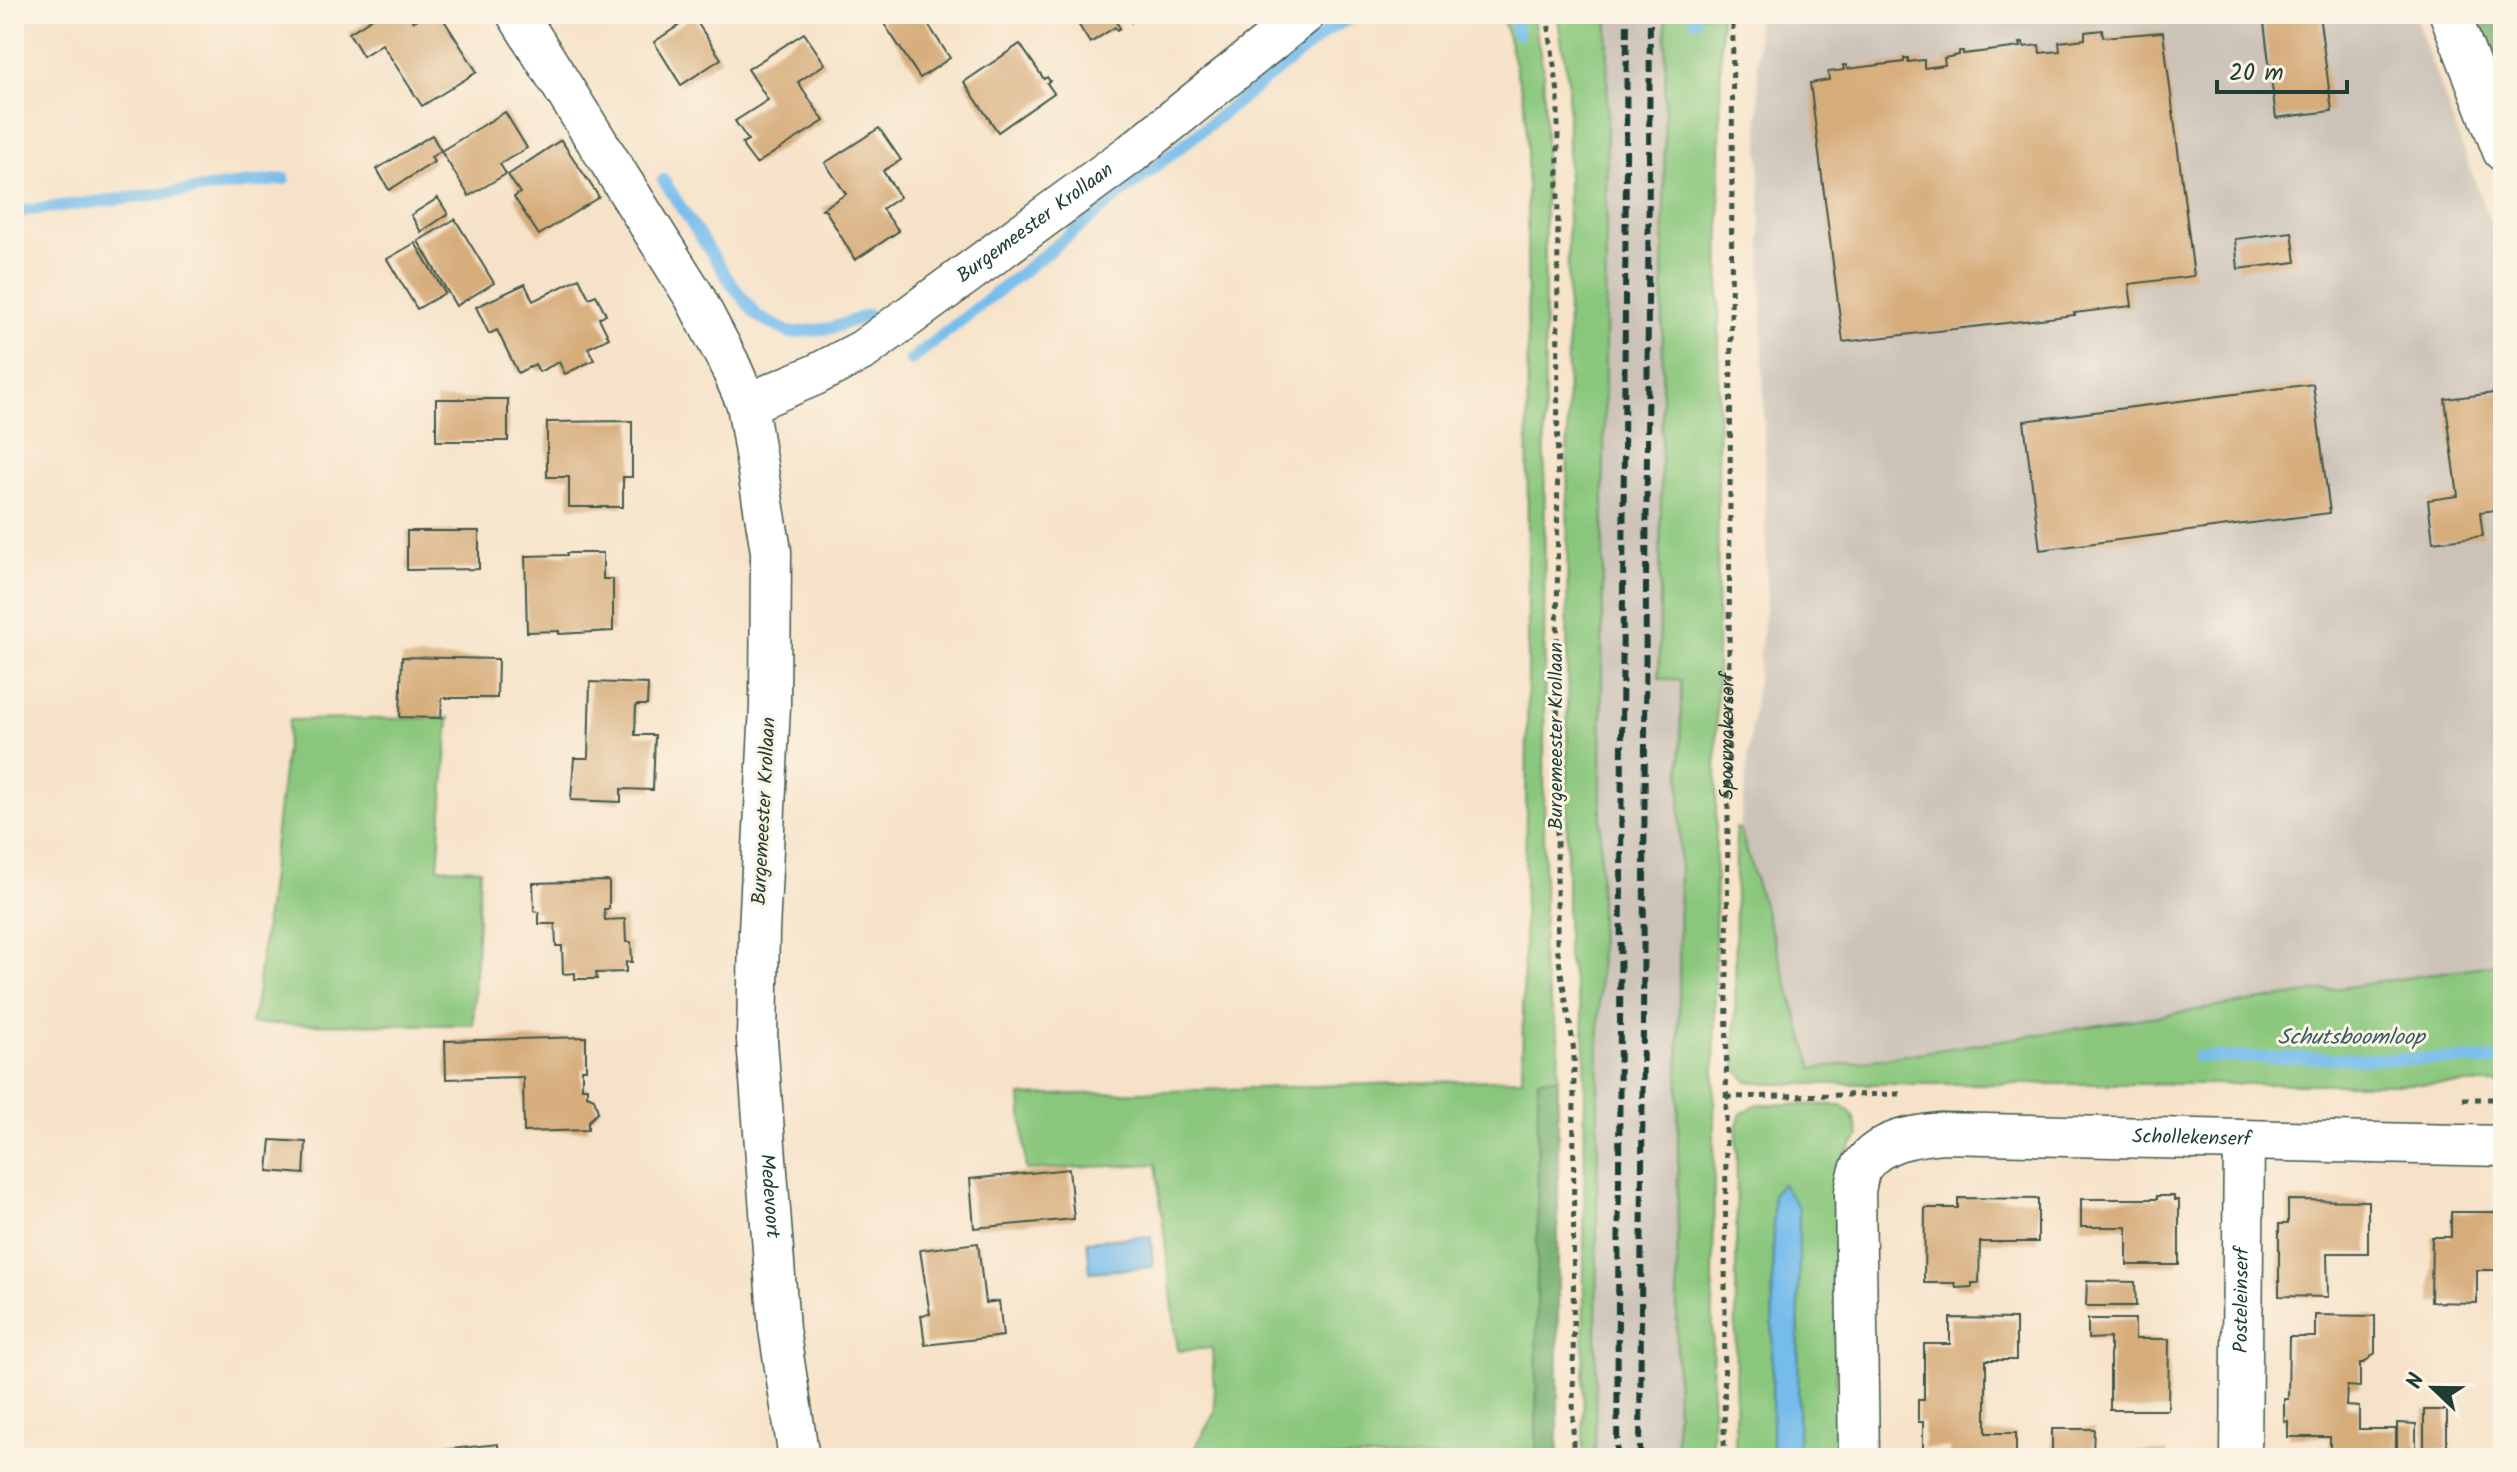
<svg xmlns="http://www.w3.org/2000/svg" width="2517" height="1472" font-family="Kalam,sans-serif">
<rect width="100%" height="100%" fill="#fcf5e5"/>
<filter id="ink" filterUnits="userSpaceOnUse"><feTurbulence type="fractalNoise" baseFrequency=".0125" numOctaves="2"/><feDisplacementMap in="SourceGraphic" scale="16" xChannelSelector="R" yChannelSelector="G"/><feConvolveMatrix kernelMatrix="1 2 1 2 8 2 1 2 1" color-interpolation-filters="sRGB"/></filter>
<filter id="wash" filterUnits="userSpaceOnUse"><feTurbulence type="fractalNoise" baseFrequency=".006" numOctaves="4" result="noise"/><feDisplacementMap in="SourceGraphic" scale="32" xChannelSelector="R" yChannelSelector="G"/><feGaussianBlur stdDeviation="1.8" result="paint"/><feColorMatrix in="noise" values="0 0 0 0 0 0 0 0 0 0 0 0 0 0 0 0 0 1.4 0 .05"/><feComposite in="paint" operator="in"/></filter>
<g filter="url(#wash)">
<rect width="100%" height="100%" fill="#f6e2c8"/>
<g fill="#ccc2b8">
<path d="M1608,14H1666L1659,677L1681,680L1676,1458H1595Z"/>
<path d="M1757,14H2414L2503,258V963L1813,1069L1740,829L1767,592Z"/>
</g>
<g fill="#8ac77d" stroke="#548258" stroke-width="2">
<path d="M1502,14H1532L1543,68L1545,122L1544,941L1541,942L1542,967L1559,1041L1558,1078L1538,1079L1536,1458H1189L1215,1412L1212,1348L1178,1351L1156,1164L1026,1170L1021,1096L1522,1079L1528,668L1527,146L1525,105Z"/>
<path d="M1557,14H1608L1595,1458H1583L1585,1050L1583,1019L1567,954L1568,80Z"/>
<path d="M1666,14H1721L1712,1458H1676L1681,680L1659,678Z"/>
<path d="M449,718L438,868L480,869L473,1025L251,1024L256,1002L289,720Z"/>
<path d="M1736,828L1740,829L1813,1069L2503,963V1084H1766L1747,1081L1735,1067Z"/>
<path d="M1757,1104L1842,1105C1856,1114 1854,1122 1859,1137C1846,1149 1840,1162 1838,1179L1836,1458H1798L1799,1208L1773,1194L1772,1458H1735L1737,1125L1741,1114Z"/>
</g>
<g fill="#6fac6c" stroke="#477450" stroke-width="2">
<path d="M2476,14H2503V86Z"/>
<path d="M1558,1078V1458H1536L1538,1079Z"/>
</g>
<g fill="#74bcec" stroke="#4a7c90" stroke-width="2">
<path d="M1782,1184L1799,1208L1798,1458H1772L1773,1193Z"/>
<path d="M1151,1236L1153,1267L1090,1272L1087,1241Z"/>
</g>
<g fill="none" stroke-linecap="round" stroke-linejoin="round">
<g stroke="#74bcec" stroke-width="12">
<path d="M1512,14L1518,34"/>
<path d="M1695,20V14"/>
<path d="M663,180L731,283L757,316L790,333L832,328L868,315"/>
<path d="M14,212L284,179"/>
<path d="M911,360L1330,29L1359,14"/>
<path d="M2198,1057L2503,1060"/>
</g>
</g>
<g id="blocks">
<g fill="#d6ac7a">
<path d="M379,14H408L413,22L426,14H440L477,72L422,106L382,44L363,56L349,33Z"/>
<path d="M882,14H916L920,20L924,18L950,58L920,78L879,16Z"/>
<path d="M1072,14H1136L1131,22L1126,15L1116,22L1120,28L1117,30L1115,27L1090,43Z"/>
<path d="M2275,14H2319L2332,111L2276,118L2263,15Z"/>
<path d="M693,16L721,59L681,85L654,42Z"/>
<path d="M2102,30L2103,37L2163,32L2194,276L2129,284L2132,306L2074,313L2075,315L1843,342L1810,83L1829,80L1828,72L1844,70L1843,65H1846L1847,69L1904,62V58H1908V62L1924,60V68L1945,65L1944,58L1959,55V51H1963V54L2021,47L2020,43H2023L2024,47L2039,45L2040,53L2060,51L2059,42L2085,39V32Z"/>
<path d="M804,33L825,64L798,82L824,121L756,164L744,148L742,143L748,140L735,121L768,100L748,69Z"/>
<path d="M1020,44L1044,79L1047,77L1050,81L1047,83L1054,93L998,132L964,82Z"/>
<path d="M505,112L527,148L500,164L506,174L469,196L441,151Z"/>
<path d="M879,128L901,160L883,171L900,197L882,209L899,231L855,260L826,211L822,209L846,194L825,163Z"/>
<path d="M432,135L441,151L431,157L434,162L389,190L377,169Z"/>
<path d="M561,140L599,197L539,235L514,197L520,193L508,175Z"/>
<path d="M438,198L448,214L421,232L411,215Z"/>
<path d="M455,219L494,283L456,306L418,241Z"/>
<path d="M2292,232L2296,262L2238,269L2235,239Z"/>
<path d="M415,243L445,293L417,309L387,259Z"/>
<path d="M579,278L589,298L596,295L606,314L599,318L609,338L588,348L594,360L565,374L559,362L539,372L535,364L518,373L497,330L489,334L476,307L525,284L533,301Z"/>
<path d="M2313,384L2330,513L2040,550L2024,421Z"/>
<path d="M2503,392V509L2480,512L2483,536L2433,542L2428,500L2458,496L2445,399Z"/>
<rect x="436" y="399" width="72" height="42"/>
<path d="M632,421V477H623V507H569V477H547V422Z"/>
<path d="M407,531H479V569L407,570Z"/>
<path d="M567,553H603V579H613V631L559,634V631L527,632L525,556L567,555Z"/>
<path d="M402,657L498,659L497,698H442L441,718L400,717Z"/>
<path d="M590,682L648,684L647,705H636L635,735H655L653,790L621,789V802L571,800L574,758H588Z"/>
<path d="M609,881V909H604L605,920L625,919L626,942H631L632,962H626V972L596,973L597,979H575V973L563,974L562,946H556L555,924H539V912L534,911L533,883Z"/>
<path d="M586,1037V1069H582V1088H587V1095L594,1098L598,1112L588,1122V1130L524,1132L523,1077L446,1079L445,1041Z"/>
<path d="M271,1140L306,1142L304,1174L268,1171Z"/>
<path d="M1069,1169L1074,1219L974,1228L970,1179Z"/>
<path d="M2157,1196H2174V1200H2179V1265H2127V1227H2081V1199H2157Z"/>
<path d="M1958,1198L2038,1199V1242H1980L1979,1283H1972V1287L1956,1288L1955,1283H1924L1925,1208H1958Z"/>
<path d="M2288,1200L2368,1201V1253H2327L2328,1297L2279,1296V1224H2288Z"/>
<path d="M2451,1212H2503L2502,1270H2477V1303L2431,1302L2432,1237H2451Z"/>
<path d="M978,1243L985,1303L999,1301L1003,1336L925,1345L921,1315L930,1314L920,1250Z"/>
<path d="M2087,1281L2135,1282L2136,1306H2086Z"/>
<path d="M2315,1315L2375,1316V1353L2364,1363H2360V1387L2347,1386L2346,1406L2359,1407V1429H2396V1457H2330V1437H2288V1421L2284,1422V1399H2288L2289,1337H2315Z"/>
<path d="M1950,1318L2016,1319V1360H1986V1433H2016V1458H1949V1448H1923V1422H1918V1400H1924V1344H1950Z"/>
<path d="M2088,1319H2135V1339H2169L2168,1410H2110V1338L2088,1339Z"/>
<rect x="2424" y="1410" width="23" height="39"/>
<path d="M2397,1423L2416,1424V1458H2397Z"/>
<path d="M2052,1429H2094L2093,1453H2052Z"/>
<path d="M498,1444L499,1458H425L424,1452Z"/>
<path d="M2110,1451L2168,1452V1458H2110Z"/>
</g>
</g>
</g>
<g filter="url(#ink)">
<use href="#blocks" fill-opacity="0" stroke="#3f564a" stroke-width="2"/>
<g fill="none" stroke-linecap="round" stroke-linejoin="round">
<g stroke="#3f564a" stroke-width="43">
<g id="street">
<path id="s2" d="M517,14L694,296L729,363L747,404L771,551L770,706L759,931L757,1040L779,1329L799,1458"/>
<path d="M2450,14L2503,151"/>
<path id="s3" d="M747,404L815,375L863,350L1132,153L1305,14"/>
<path id="s4" d="M1859,1458L1855,1191C1857,1183 1858,1171 1863,1165C1881,1140 1913,1136 1941,1133L2503,1146"/>
<path id="s5" d="M2241,1458L2244,1141"/>
</g>
</g>
<g stroke="#3f564a" stroke-width="5" stroke-dasharray="6 6" stroke-linecap="butt">
<path d="M1547,14L1558,93L1557,944C1561,981 1570,1016 1574,1053L1573,1458"/>
<path d="M1726,1097L1901,1094"/>
<path d="M2463,1099H2503"/>
<path id="s1" d="M1724,1458L1733,14"/>
</g>
<use href="#street" stroke="#fff" stroke-width="40"/>
<g stroke="#1f3d34" stroke-width="6" stroke-dasharray="12 6" stroke-linecap="butt">
<path d="M1617,1458L1627,14"/>
<path d="M1640,1458L1650,14"/>
</g>
</g>
</g>
<g text-anchor="middle" dominant-baseline="central" stroke-width="6" stroke-linejoin="round" paint-order="stroke">
<g font-size="20" fill="#1f3d34" stroke="#fcf5e5">
<text stroke="none"><textPath href="#s3" startOffset="342">Burgemeester Krollaan</textPath></text>
<text transform="translate(1557 736) rotate(-90)">Burgemeester Krollaan</text>
<text stroke="none"><textPath href="#s1" startOffset="722">Spoormakerserf</textPath></text>
<text transform="translate(765 811) rotate(-87)">Burgemeester Krollaan</text>
<text stroke="none"><textPath href="#s4" startOffset="632">Schollekenserf</textPath></text>
<text stroke="none"><textPath href="#s2" startOffset="1248">Medevoort</textPath></text>
<text stroke="none"><textPath href="#s5" startOffset="158">Posteleinserf</textPath></text>
</g>
<g font-size="22" font-style="italic" fill="#345d62" stroke="#fcf5e5">
<text x="2351" y="1038">Schutsboomloop</text>
</g>
</g>
<rect width="2517" height="1472" fill="none" stroke="#fcf5e5" stroke-width="48"/>
<g transform="translate(2433 1388) rotate(292)" stroke="#fcf5e5" stroke-width="6" paint-order="stroke">
<path d="M0-6L14 30L0 20L-14 30Z" fill="#1f3d34"/>
<text y="-12" font-size="22" font-weight="bold" text-anchor="middle" fill="#1f3d34">N</text>
</g>
<path d="M2217 80v12h130v-12" fill="none" stroke="#1f3d34" stroke-width="4"/>
<text x="2229" y="80" font-size="24" fill="#1f3d34" stroke="#fcf5e5" stroke-width="6" paint-order="stroke">20 m</text>
</svg>
